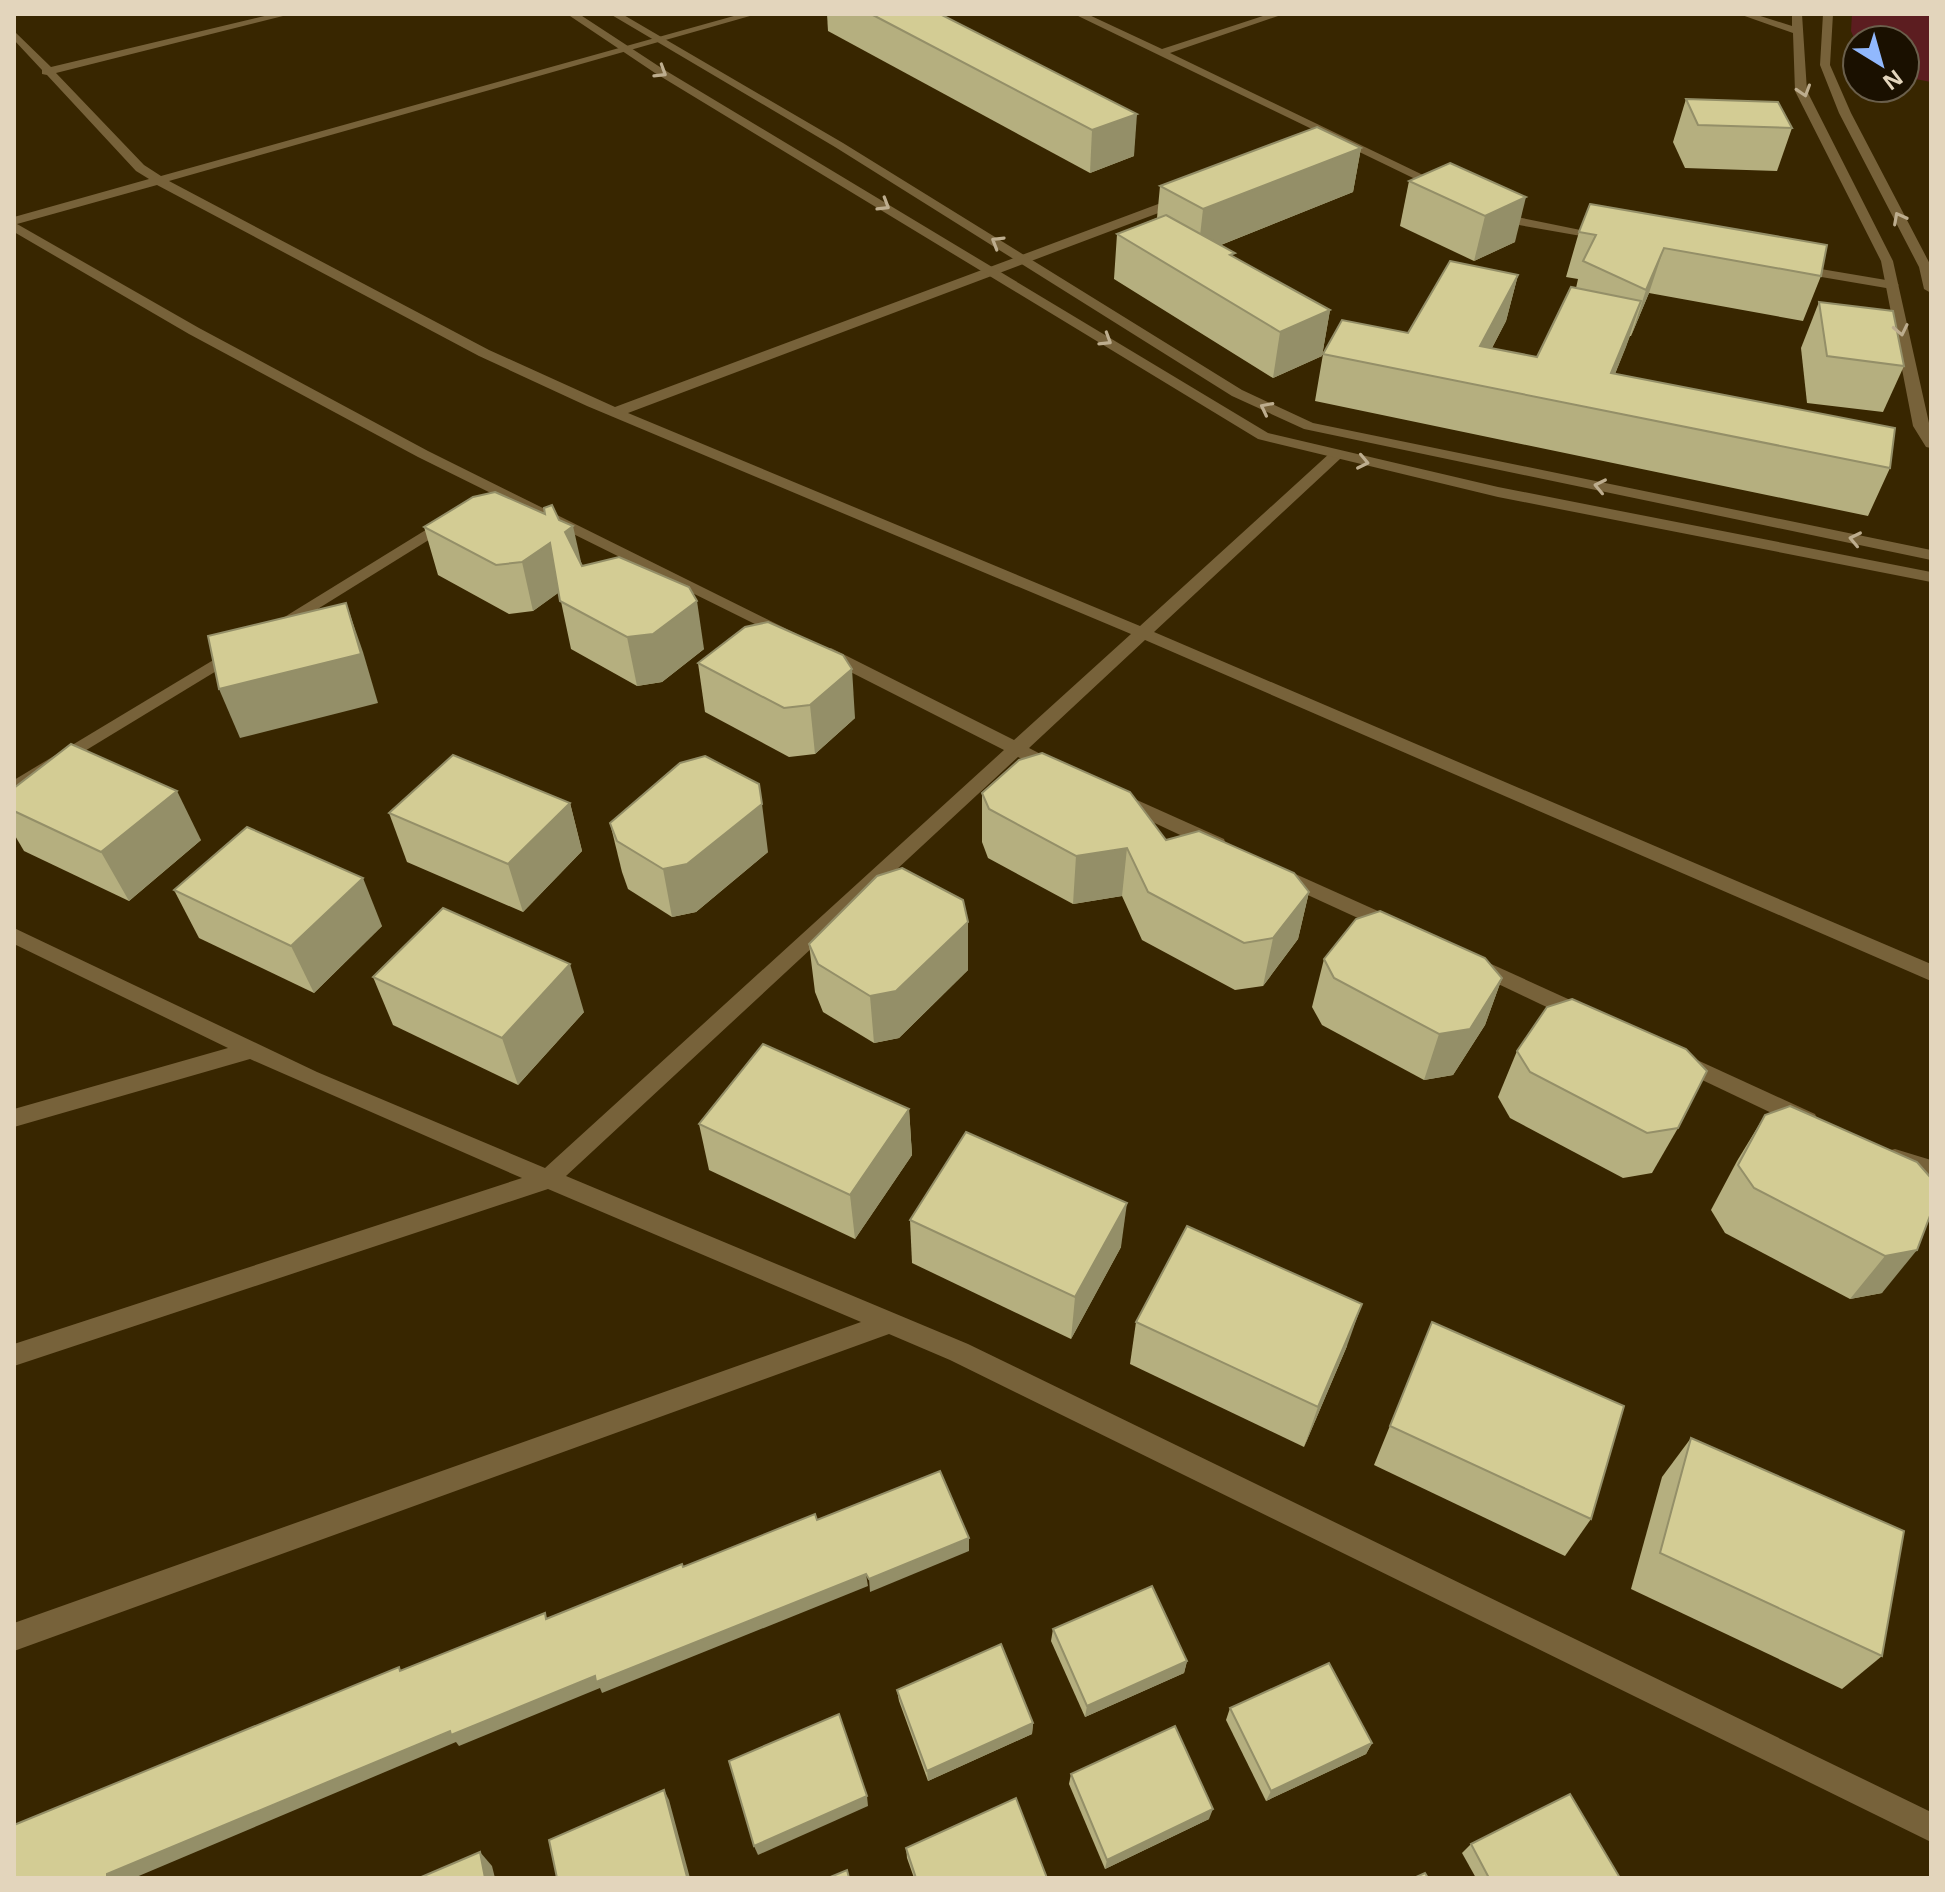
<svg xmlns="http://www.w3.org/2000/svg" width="1945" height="1892" font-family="'Open Sans',sans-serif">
<rect width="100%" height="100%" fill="#382600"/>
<path fill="#5c1d20" d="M1852,14H1931V82L1905,77V40H1857V45L1851,31Z"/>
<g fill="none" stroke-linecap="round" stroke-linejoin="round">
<g fill="#77623a" fill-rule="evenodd">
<path d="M273,14H291L56,73L144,165L161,176L741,14H757L169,181L489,350L615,407L1177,197H1185V203L628,413L1140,626L1330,453H1340V459L1154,632L1931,964V981L1145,640L1029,748L1060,764L1063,768L1060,772H1048L1018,757L566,1176L968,1344L1931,1812V1842L950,1360L889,1334L14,1651V1623L861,1322L548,1189L14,1366V1344L522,1178L250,1059L14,1127V1109L228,1048L14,944V928L317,1072L545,1168L1004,750L819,656V648H831L1014,740L1131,634L587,406L479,356L157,185L17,224L199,328L428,451L797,634L795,638H783L418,457L189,334L14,232V217L149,179L136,171L47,75L42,74V70L14,40V31L51,67Z"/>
<path d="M1074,14H1087L1162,49L1269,14H1284L1170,53L1450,188L1440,191Z"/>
<path d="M1495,207L1522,218L1610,236L1604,240L1519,225L1491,214L1489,211Z"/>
<path d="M1797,265L1892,281L1899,285L1892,289L1792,272V266Z"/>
<path d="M450,515L458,520L456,523L279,633H267L265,629Z"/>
<path d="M235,647L241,648V656L14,794V780Z"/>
<path d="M1119,792L1224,839L1226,844L1224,849H1210L1112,803L1110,798L1112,793Z"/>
<path d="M1282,868L1398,920L1401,925L1391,932L1384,930L1275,880L1272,875L1275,870Z"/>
<path d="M1478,958L1590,1009L1593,1015L1590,1021H1576L1471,971L1468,966L1471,961Z"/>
<path d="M1684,1054L1815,1114L1818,1120L1815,1126L1807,1129L1799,1126L1677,1068L1673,1062L1677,1056Z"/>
<path d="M1895,1149L1931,1160V1178L1887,1165L1884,1158L1887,1151Z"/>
</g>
<g fill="#77623a" fill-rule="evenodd">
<path d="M567,14H579L663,69L1268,433L1498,487L1931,572V582L1498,497L1258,439L655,73Z"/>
<path d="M610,14H622L843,143L1242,390L1313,423L1931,550V560L1304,429L1232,396L835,147Z"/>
<path d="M1739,14H1754L1792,26V14H1802L1807,91L1893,261L1931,432V448L1926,447L1913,426L1881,261L1795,91L1793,33Z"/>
<path d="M1823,14H1833L1830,65L1851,113L1931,266V293L1924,289L1919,267L1839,113L1820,65Z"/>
</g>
</g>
<g fill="#b5af7f">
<path d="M827,14H940L1134,156L1090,173L828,31Z"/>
<path d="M1686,99L1792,128L1777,171L1685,168L1673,142Z"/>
<path d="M1361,148L1353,192L1221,245L1235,258L1330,310L1322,356L1273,378L1114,279L1117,234L1157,218L1160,186Z"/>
<path d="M1450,163L1515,242L1474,261L1400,226L1409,181Z"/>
<path d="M1579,232L1821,276L1803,321L1649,293L1631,336H1630L1615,374L1890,468L1868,516L1315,401L1323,354L1408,333L1518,275L1506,321L1492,348L1537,357L1576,288L1578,279L1566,277Z"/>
<path d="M1819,302L1904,366L1883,412L1807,403L1801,348Z"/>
<path d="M424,527L582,566L704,649L662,682L637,686L571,649L559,592L533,611L509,614L438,575Z"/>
<path d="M698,663L855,718L815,754L789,757L705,712Z"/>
<path d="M14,788L201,840L129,901L24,851L14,834Z"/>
<path d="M982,793L1166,840L1309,892L1298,939L1263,986L1235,990L1142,940L1122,896L1073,904L988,858L982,842Z"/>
<path d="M570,803L582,851L523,912L407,862L389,813Z"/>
<path d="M610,823L768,852L696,912L672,917L628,889L622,872Z"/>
<path d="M174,890L382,926L314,993L199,938Z"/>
<path d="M809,944L968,970L899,1038L874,1043L823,1012L815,992Z"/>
<path d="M1324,959L1502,978L1485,1025L1453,1075L1424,1080L1322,1025L1312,1007Z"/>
<path d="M373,977L584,1012L518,1085L393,1025Z"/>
<path d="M1517,1051L1678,1128L1652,1173L1623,1178L1510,1118L1498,1097Z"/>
<path d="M909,1109L912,1155L855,1239L709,1170L699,1124Z"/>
<path d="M1765,1115L1917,1162L1882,1293L1850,1299L1725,1233L1711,1210L1737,1161Z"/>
<path d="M910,1220L1121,1247L1071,1339L912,1263Z"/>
<path d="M1136,1322L1347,1346L1304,1447L1130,1364Z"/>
<path d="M1432,1322L1591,1519L1565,1556L1374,1465Z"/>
<path d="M1691,1438L1882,1656L1842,1689L1631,1589L1662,1477Z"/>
<path d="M1053,1629L1187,1661L1184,1673L1085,1717L1051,1641Z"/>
<path d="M897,1690L1033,1723L1032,1734L928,1781L899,1701Z"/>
<path d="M1230,1708L1372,1743L1366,1754L1266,1801L1226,1720Z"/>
<path d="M1071,1774L1209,1819L1105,1869L1069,1784Z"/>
<path d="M1471,1844L1620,1878H1476L1462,1853Z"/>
<path d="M906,1848L1047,1878H914L907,1858Z"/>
</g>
<g fill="#948f68">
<path d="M1137,114L1134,156L1090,173L1092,130Z"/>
<path d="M1361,148L1353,192L1198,254L1203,209Z"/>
<path d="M1526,197L1515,242L1474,261L1485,216Z"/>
<path d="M1664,248L1649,293L1631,336L1646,290Z"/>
<path d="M1518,275L1506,321L1473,384L1480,346Z"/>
<path d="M1641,301L1626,347L1600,410L1611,373Z"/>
<path d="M1330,310L1322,356L1273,378L1280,332Z"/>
<path d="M573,526L584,575L565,532Z"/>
<path d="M550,543L561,591L533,611L522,562Z"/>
<path d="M697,601L704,649L662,682L637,686L627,637Z"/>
<path d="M346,603L363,652L378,703L240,738L219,689Z"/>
<path d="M852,669L855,718L815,754L810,705Z"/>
<path d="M177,791L201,840L129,901L101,852Z"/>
<path d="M570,803L582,851L523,912L508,864Z"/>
<path d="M762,804L768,852L696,912L672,917L663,869Z"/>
<path d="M1127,848L1122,896L1073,904L1076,856Z"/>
<path d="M363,878L382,926L314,993L291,946Z"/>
<path d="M1309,892L1298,939L1263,986L1273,938Z"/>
<path d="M968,922V970L899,1038L874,1043L870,996Z"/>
<path d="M570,964L584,1012L518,1085L502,1038Z"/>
<path d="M1502,978L1485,1025L1453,1075L1424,1080L1439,1034Z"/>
<path d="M909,1109L912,1155L855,1239L850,1195Z"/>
<path d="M1127,1203L1121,1247L1071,1339L1075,1297Z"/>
<path d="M1917,1250L1882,1293L1850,1299L1885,1256Z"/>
<path d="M1362,1304L1347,1346L1304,1447L1318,1407Z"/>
<path d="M969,1538V1551L870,1592L869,1579Z"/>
<path d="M866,1574L868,1586L602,1693L600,1688L459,1746L456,1742L134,1878H107V1874L450,1731Z"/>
<path d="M1187,1661L1184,1673L1085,1717L1087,1706Z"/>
<path d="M1033,1723L1032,1734L928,1781L927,1771Z"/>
<path d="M1372,1743L1366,1754L1266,1801L1271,1791Z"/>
<path d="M664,1790L669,1800L690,1878H686Z"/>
<path d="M867,1796L868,1806L758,1855L754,1846Z"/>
<path d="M1213,1809L1209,1819L1105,1869L1107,1860Z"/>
<path d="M480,1852L492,1866L495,1878H485Z"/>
</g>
<g fill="#d3cc94" stroke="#948f68" stroke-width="2">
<path d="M871,14H940L1137,114L1092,130Z"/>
<path d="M1686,99L1778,102L1792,128L1698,125Z"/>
<path d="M1317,127L1361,148L1203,209L1160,186Z"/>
<path d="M1450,163L1526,197L1485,216L1409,181Z"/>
<path d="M1590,204L1827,245L1821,276L1664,248L1646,290L1583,261L1596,235L1579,232Z"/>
<path d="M1166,215L1235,253L1230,255L1330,310L1280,332L1117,234Z"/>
<path d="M1450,261L1518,275L1480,346L1537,357L1571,287L1641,301L1611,373L1895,428L1890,468L1323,354L1342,320L1408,333Z"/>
<path d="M1819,302L1893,311L1904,366L1827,356Z"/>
<path d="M495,492L545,514L544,508L552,505L559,520L573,526L565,532L582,566L619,557L689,587L697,601L653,634L627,637L560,601L550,543L522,562L496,565L424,527L473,497Z"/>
<path d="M346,603L361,654L219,689L208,636Z"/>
<path d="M768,622L843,655L852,669L810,705L784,708L698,663L745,627Z"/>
<path d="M71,744L177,791L101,852L14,811V788Z"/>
<path d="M1042,753L1130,792L1166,840L1199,831L1294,873L1309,892L1273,938L1244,943L1148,892L1127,848L1076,856L989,809L982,793L1019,760Z"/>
<path d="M453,755L570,803L508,864L389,813Z"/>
<path d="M705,756L759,784L762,804L687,864L663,869L617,841L610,823L680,763Z"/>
<path d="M247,827L363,878L291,946L174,890Z"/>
<path d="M902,868L963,900L968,922L896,991L870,996L818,964L809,944L877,876Z"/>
<path d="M443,908L570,964L502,1038L373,977Z"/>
<path d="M1380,911L1485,958L1502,978L1470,1029L1439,1034L1334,978L1324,959L1356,919Z"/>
<path d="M1572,999L1686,1049L1707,1071L1678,1128L1647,1133L1530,1072L1517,1051L1547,1007Z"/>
<path d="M763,1044L909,1109L850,1195L699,1124Z"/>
<path d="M1790,1106L1917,1162L1931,1178V1213L1917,1250L1885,1256L1754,1188L1738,1165L1765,1115Z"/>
<path d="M966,1132L1127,1203L1075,1297L910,1220Z"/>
<path d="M1187,1226L1362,1304L1318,1407L1136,1322Z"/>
<path d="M1432,1322L1624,1406L1591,1519L1390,1426Z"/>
<path d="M1691,1438L1904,1531L1882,1656L1660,1553Z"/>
<path d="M940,1471L969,1538L869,1579L866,1574L596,1682L595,1676L451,1735L450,1731L107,1874V1878H14V1825L399,1667L400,1671L545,1613L546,1619L682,1564L683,1567L815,1514L817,1520Z"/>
<path d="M1152,1586L1187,1661L1087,1706L1053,1629Z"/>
<path d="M1001,1644L1033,1723L927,1771L897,1690Z"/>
<path d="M1329,1663L1372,1743L1271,1791L1230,1708Z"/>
<path d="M839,1714L867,1796L754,1846L729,1761Z"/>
<path d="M1175,1726L1213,1809L1107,1860L1071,1774Z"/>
<path d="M664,1790L687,1877L557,1878L549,1840Z"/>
<path d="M1570,1794L1620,1878H1489L1471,1844Z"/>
<path d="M1016,1798L1047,1878H916L906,1848Z"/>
<path d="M480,1852L485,1878H419Z"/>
<path d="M847,1870L849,1878H828Z"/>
<path d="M1425,1873L1428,1878H1414Z"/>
</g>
<defs><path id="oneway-chevron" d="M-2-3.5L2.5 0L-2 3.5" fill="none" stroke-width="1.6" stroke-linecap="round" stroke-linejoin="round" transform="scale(2)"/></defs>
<g stroke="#bdad8e">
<use href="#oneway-chevron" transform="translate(661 72) rotate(32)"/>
<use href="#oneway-chevron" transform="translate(1804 91) rotate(72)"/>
<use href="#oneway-chevron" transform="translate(884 205) rotate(31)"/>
<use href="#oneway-chevron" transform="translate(1899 218) rotate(-118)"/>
<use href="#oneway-chevron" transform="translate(997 242) rotate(-149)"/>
<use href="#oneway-chevron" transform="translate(1901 330) rotate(78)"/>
<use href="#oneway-chevron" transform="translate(1106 340) rotate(32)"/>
<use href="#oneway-chevron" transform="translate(1266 408) rotate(-153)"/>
<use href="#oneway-chevron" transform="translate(1363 462) rotate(12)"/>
<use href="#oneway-chevron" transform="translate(1600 486) rotate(-168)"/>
<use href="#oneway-chevron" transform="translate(1855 539) rotate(-168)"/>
</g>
<rect width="1945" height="1892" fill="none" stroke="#e3d5bc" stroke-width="32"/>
<g transform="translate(1881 64) rotate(143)"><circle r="38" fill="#1a1000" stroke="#6a5f4b" stroke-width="2"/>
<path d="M0-6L14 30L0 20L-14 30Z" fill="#91b8fd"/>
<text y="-12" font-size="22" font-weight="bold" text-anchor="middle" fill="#e3d5bc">N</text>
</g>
</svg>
